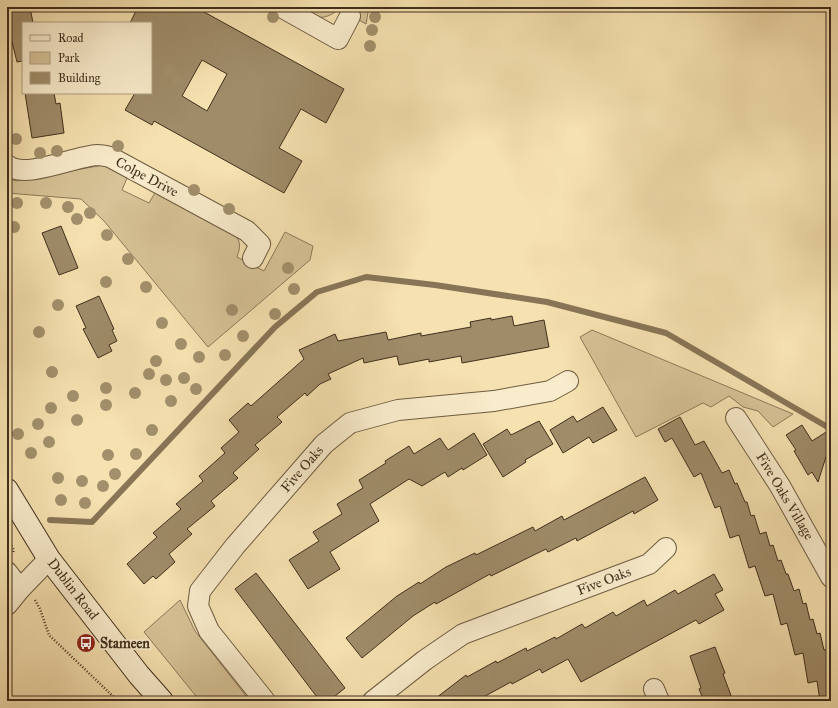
<svg xmlns="http://www.w3.org/2000/svg" width="838" height="708" font-family="'IM FELL Great Primer',serif">
<rect width="100%" height="100%" fill="#f6e1b0"/>
<filter id="stains"><feTurbulence type="fractalNoise" baseFrequency=".005" numOctaves="4"/><feColorMatrix values="0 0 0 0 .2 0 0 0 0 .09 0 0 0 0 .02 0 0 0 .5 -.17"/></filter>
<radialGradient id="worn" r=".72"><stop offset=".6" stop-color="#630" stop-opacity="0"/><stop offset="1" stop-color="#630" stop-opacity=".3"/></radialGradient>
<g fill="#d7c397" stroke="#8c795a">
<path d="M297,7H369L366,24L339,9C322,23 314,17 297,7Z"/>
<path d="M103,165L128,176L122,190L149,203L156,191C169,199 232,229 238,239C241,245 239,251 237,257L264,271L285,232L313,246L310,260L208,347L104,221L81,199L7,193V178L16,181Z"/>
<path d="M592,330L793,414L773,427L758,411L743,407L729,396L711,407L703,403L636,437L580,337Z"/>
<path d="M180,600L195,631L250,701H200L144,632Z"/>
</g>
<g fill="none" stroke-linecap="round" stroke-linejoin="round">
<path stroke="#887557" stroke-width="6" d="M50,520L92,522L275,327L317,292L366,277L435,285L547,302L666,333L831,429"/>
</g>
<g fill="#9f8c69" stroke="#402f1d" fill-rule="evenodd">
<path d="M7,7H30L33,23H23V61L17,62L9,30H7Z"/>
<path d="M138,7H195L344,89L326,123L301,109L279,148L302,161L284,193L154,121L152,125L125,110L135,93H151V23H130ZM202,60L227,74L207,111L182,96Z"/>
<path d="M25,93H54L56,104L60,103L64,133L32,138Z"/>
<path d="M61,226L78,268L59,275L42,233Z"/>
<path d="M99,296L114,329L112,330L117,341L109,345L112,351L98,358L83,329L86,328L76,306Z"/>
<path d="M512,316L514,326L544,320L549,347L462,363L461,356L429,362V359L399,365L397,356L364,363L363,358L328,374L331,379L320,384L307,396L305,393L277,417L282,422L255,445L259,449L233,473L238,478L211,501L215,506L187,529L192,534L169,554L175,562L156,579L153,576L144,584L127,564L157,537L153,533L181,509L176,504L203,481L199,476L225,453L221,448L239,432L229,420L248,403L251,406L304,359L299,350L335,334L338,341L386,332L388,340L421,333V336L471,327L470,322L491,318V320Z"/>
<path d="M603,407L617,430L593,443L589,437L563,453L550,430L573,416L577,422Z"/>
<path d="M680,417L695,445L704,441L722,473L729,470L735,484L737,483L745,502H747L751,516L754,515L760,534L766,532L770,546L773,545L778,561L781,560L786,574H788L794,591L799,589L803,604L806,603L810,620L813,619L817,634L820,633L824,650L830,649L831,701H820L817,681L808,683L803,653L795,655L787,623L781,625L773,594L765,596L755,566L749,568L739,535L730,538L720,506L715,508L701,473L694,477L672,438L665,442L658,429Z"/>
<path d="M539,421L553,444L525,460L526,462L503,477L483,444L507,429L511,435Z"/>
<path d="M802,425L812,441L831,429V441L818,482L812,472L808,475L794,451L796,450L786,435Z"/>
<path d="M474,433L487,455L463,470L462,468L448,477L445,472L422,486L409,479L370,504L379,521L330,552L340,569L308,589L289,560L319,541L313,532L342,514L337,504L363,488L359,480L386,463L385,461L409,446L414,454L440,438L448,450Z"/>
<path d="M645,477L658,500L634,514L633,511L577,541L576,538L548,552L546,549L491,576L490,574L436,604L435,602L413,616L362,658L346,638L397,596L419,582L420,584L446,567L475,553L476,555L533,527L535,531L562,516L564,520Z"/>
<path d="M256,573L345,688L329,701H320L235,589Z"/>
<path d="M714,574L723,590L715,594L724,610L699,624L696,620L581,682L568,659L542,673L540,669L512,684L511,682L476,701H432L466,675L467,677L496,661L497,663L526,648L527,651L555,637L556,639L582,624L585,628L613,612L616,616L644,600L647,606L675,590L678,594Z"/>
<path d="M715,647L725,673L723,674L733,701H704L699,689L701,688L690,656Z"/>
</g>
<g fill="none" stroke-linecap="round" stroke-linejoin="round">
<g stroke="#6e5c42" stroke-width="22">
<g id="street">
<path d="M281,7L338,39L350,16"/>
<path d="M7,165C25,180 75,156 97,155C101,155 106,156 110,157L247,231L260,244L253,258"/>
<path d="M736,418L780,486L831,577"/>
<path d="M7,572L20,589"/>
<path d="M7,605L20,589L49,559"/>
<path d="M654,689L659,701"/>
<path d="M265,701L209,631L198,606L200,591L235,546L324,444L350,423L398,410L494,401L550,391L568,381"/>
<path d="M373,701L425,660L463,634L649,564L666,548"/>
</g>
</g>
<g stroke="#402f1d" stroke-width="24">
<path id="secondary" d="M7,490L49,559L139,675L162,701"/>
</g>
<g stroke="#402f1d" stroke-width="2.5" stroke-dasharray="1 2" stroke-linecap="butt">
<path d="M7,538L14,550L13,554"/>
<path d="M35,600L40,609L49,635L118,701"/>
</g>
<use href="#street" stroke="#f9eccc" stroke-width="20"/>
<use href="#secondary" stroke="#f9eccc" stroke-width="22"/>
</g>
<g fill="#a2906c">
<circle cx="273" cy="17" r="6"/>
<circle cx="375" cy="17" r="6"/>
<circle cx="372" cy="30" r="6"/>
<circle cx="370" cy="46" r="6"/>
<circle cx="170" cy="70" r="6"/>
<circle cx="177" cy="80" r="6"/>
<circle cx="16" cy="139" r="6"/>
<circle cx="118" cy="146" r="6"/>
<circle cx="57" cy="151" r="6"/>
<circle cx="40" cy="153" r="6"/>
<circle cx="194" cy="190" r="6"/>
<circle cx="17" cy="203" r="6"/>
<circle cx="46" cy="203" r="6"/>
<circle cx="68" cy="207" r="6"/>
<circle cx="229" cy="209" r="6"/>
<circle cx="90" cy="213" r="6"/>
<circle cx="77" cy="219" r="6"/>
<circle cx="14" cy="227" r="6"/>
<circle cx="107" cy="235" r="6"/>
<circle cx="128" cy="259" r="6"/>
<circle cx="288" cy="268" r="6"/>
<circle cx="106" cy="282" r="6"/>
<circle cx="146" cy="287" r="6"/>
<circle cx="294" cy="289" r="6"/>
<circle cx="58" cy="305" r="6"/>
<circle cx="232" cy="310" r="6"/>
<circle cx="275" cy="314" r="6"/>
<circle cx="162" cy="323" r="6"/>
<circle cx="39" cy="332" r="6"/>
<circle cx="243" cy="336" r="6"/>
<circle cx="181" cy="344" r="6"/>
<circle cx="225" cy="355" r="6"/>
<circle cx="199" cy="357" r="6"/>
<circle cx="156" cy="361" r="6"/>
<circle cx="52" cy="372" r="6"/>
<circle cx="149" cy="374" r="6"/>
<circle cx="184" cy="378" r="6"/>
<circle cx="166" cy="380" r="6"/>
<circle cx="106" cy="388" r="6"/>
<circle cx="196" cy="389" r="6"/>
<circle cx="135" cy="393" r="6"/>
<circle cx="73" cy="396" r="6"/>
<circle cx="171" cy="401" r="6"/>
<circle cx="106" cy="405" r="6"/>
<circle cx="51" cy="408" r="6"/>
<circle cx="77" cy="420" r="6"/>
<circle cx="38" cy="424" r="6"/>
<circle cx="152" cy="430" r="6"/>
<circle cx="18" cy="434" r="6"/>
<circle cx="49" cy="442" r="6"/>
<circle cx="31" cy="453" r="6"/>
<circle cx="136" cy="454" r="6"/>
<circle cx="108" cy="455" r="6"/>
<circle cx="115" cy="474" r="6"/>
<circle cx="58" cy="478" r="6"/>
<circle cx="82" cy="481" r="6"/>
<circle cx="103" cy="486" r="6"/>
<circle cx="61" cy="500" r="6"/>
<circle cx="85" cy="503" r="6"/>
</g>
<defs>
<g id="bus-disc" transform="scale(1)"><circle r="9.5" fill="#8f2418" stroke="#f9eccc"/><path d="M-5-6H5V4H4V6H2V4H-2V6H-4V4H-5ZM-3.5-4V0h7V-4ZM-3.5 1.2v1.5H-2V1.2ZM2 1.2v1.5H3.5V1.2Z" fill="#fff"/></g>
</defs>
<g fill-rule="evenodd">
<use href="#bus-disc" x="86" y="643"/>
</g>
<g text-anchor="middle" dominant-baseline="central" stroke-width="3.5" stroke-linejoin="round" paint-order="stroke">
<g font-size="14" fill="#402f1d" stroke="#f9eccc">
<text transform="translate(147 177) rotate(28)">Colpe Drive</text>
<text transform="translate(302 469) rotate(-49)">Five Oaks</text>
<text transform="translate(785 496) rotate(59)">Five Oaks Village</text>
<text transform="translate(604 581) rotate(-21)">Five Oaks</text>
<text transform="translate(73 589) rotate(52)">Dublin Road</text>
</g>
<g font-size="14" font-weight="bold" fill="#402f1d" stroke="#f9eccc" text-anchor="start">
<text x="100" y="643">Stameen</text>
</g>
</g>
<rect width="838" height="708" fill="none" stroke="#f6e1b0" stroke-width="24"/>
<rect x="8" y="8" width="822" height="692" fill="none" stroke="#402f1d" stroke-width="2"/>
<rect x="12" y="12" width="814" height="684" fill="none" stroke="#402f1d"/>
<rect x="22" y="22" width="130" height="72" fill="#f9eccc" stroke="#afa086"/>
<rect x="30" y="35" width="20" height="6" fill="#f9eccc" stroke="#afa086"/>
<text x="58" y="42" font-size="12" fill="#402f1d">Road</text>
<rect x="30" y="52" width="20" height="12" fill="#d7c397" stroke="#afa086"/>
<text x="58" y="62" font-size="12" fill="#402f1d">Park</text>
<rect x="30" y="72" width="20" height="12" fill="#9f8c69" stroke="#afa086"/>
<text x="58" y="82" font-size="12" fill="#402f1d">Building</text>
<rect width="100%" height="100%" filter="url(#stains)"/>
<rect width="100%" height="100%" fill="url(#worn)"/>
</svg>
